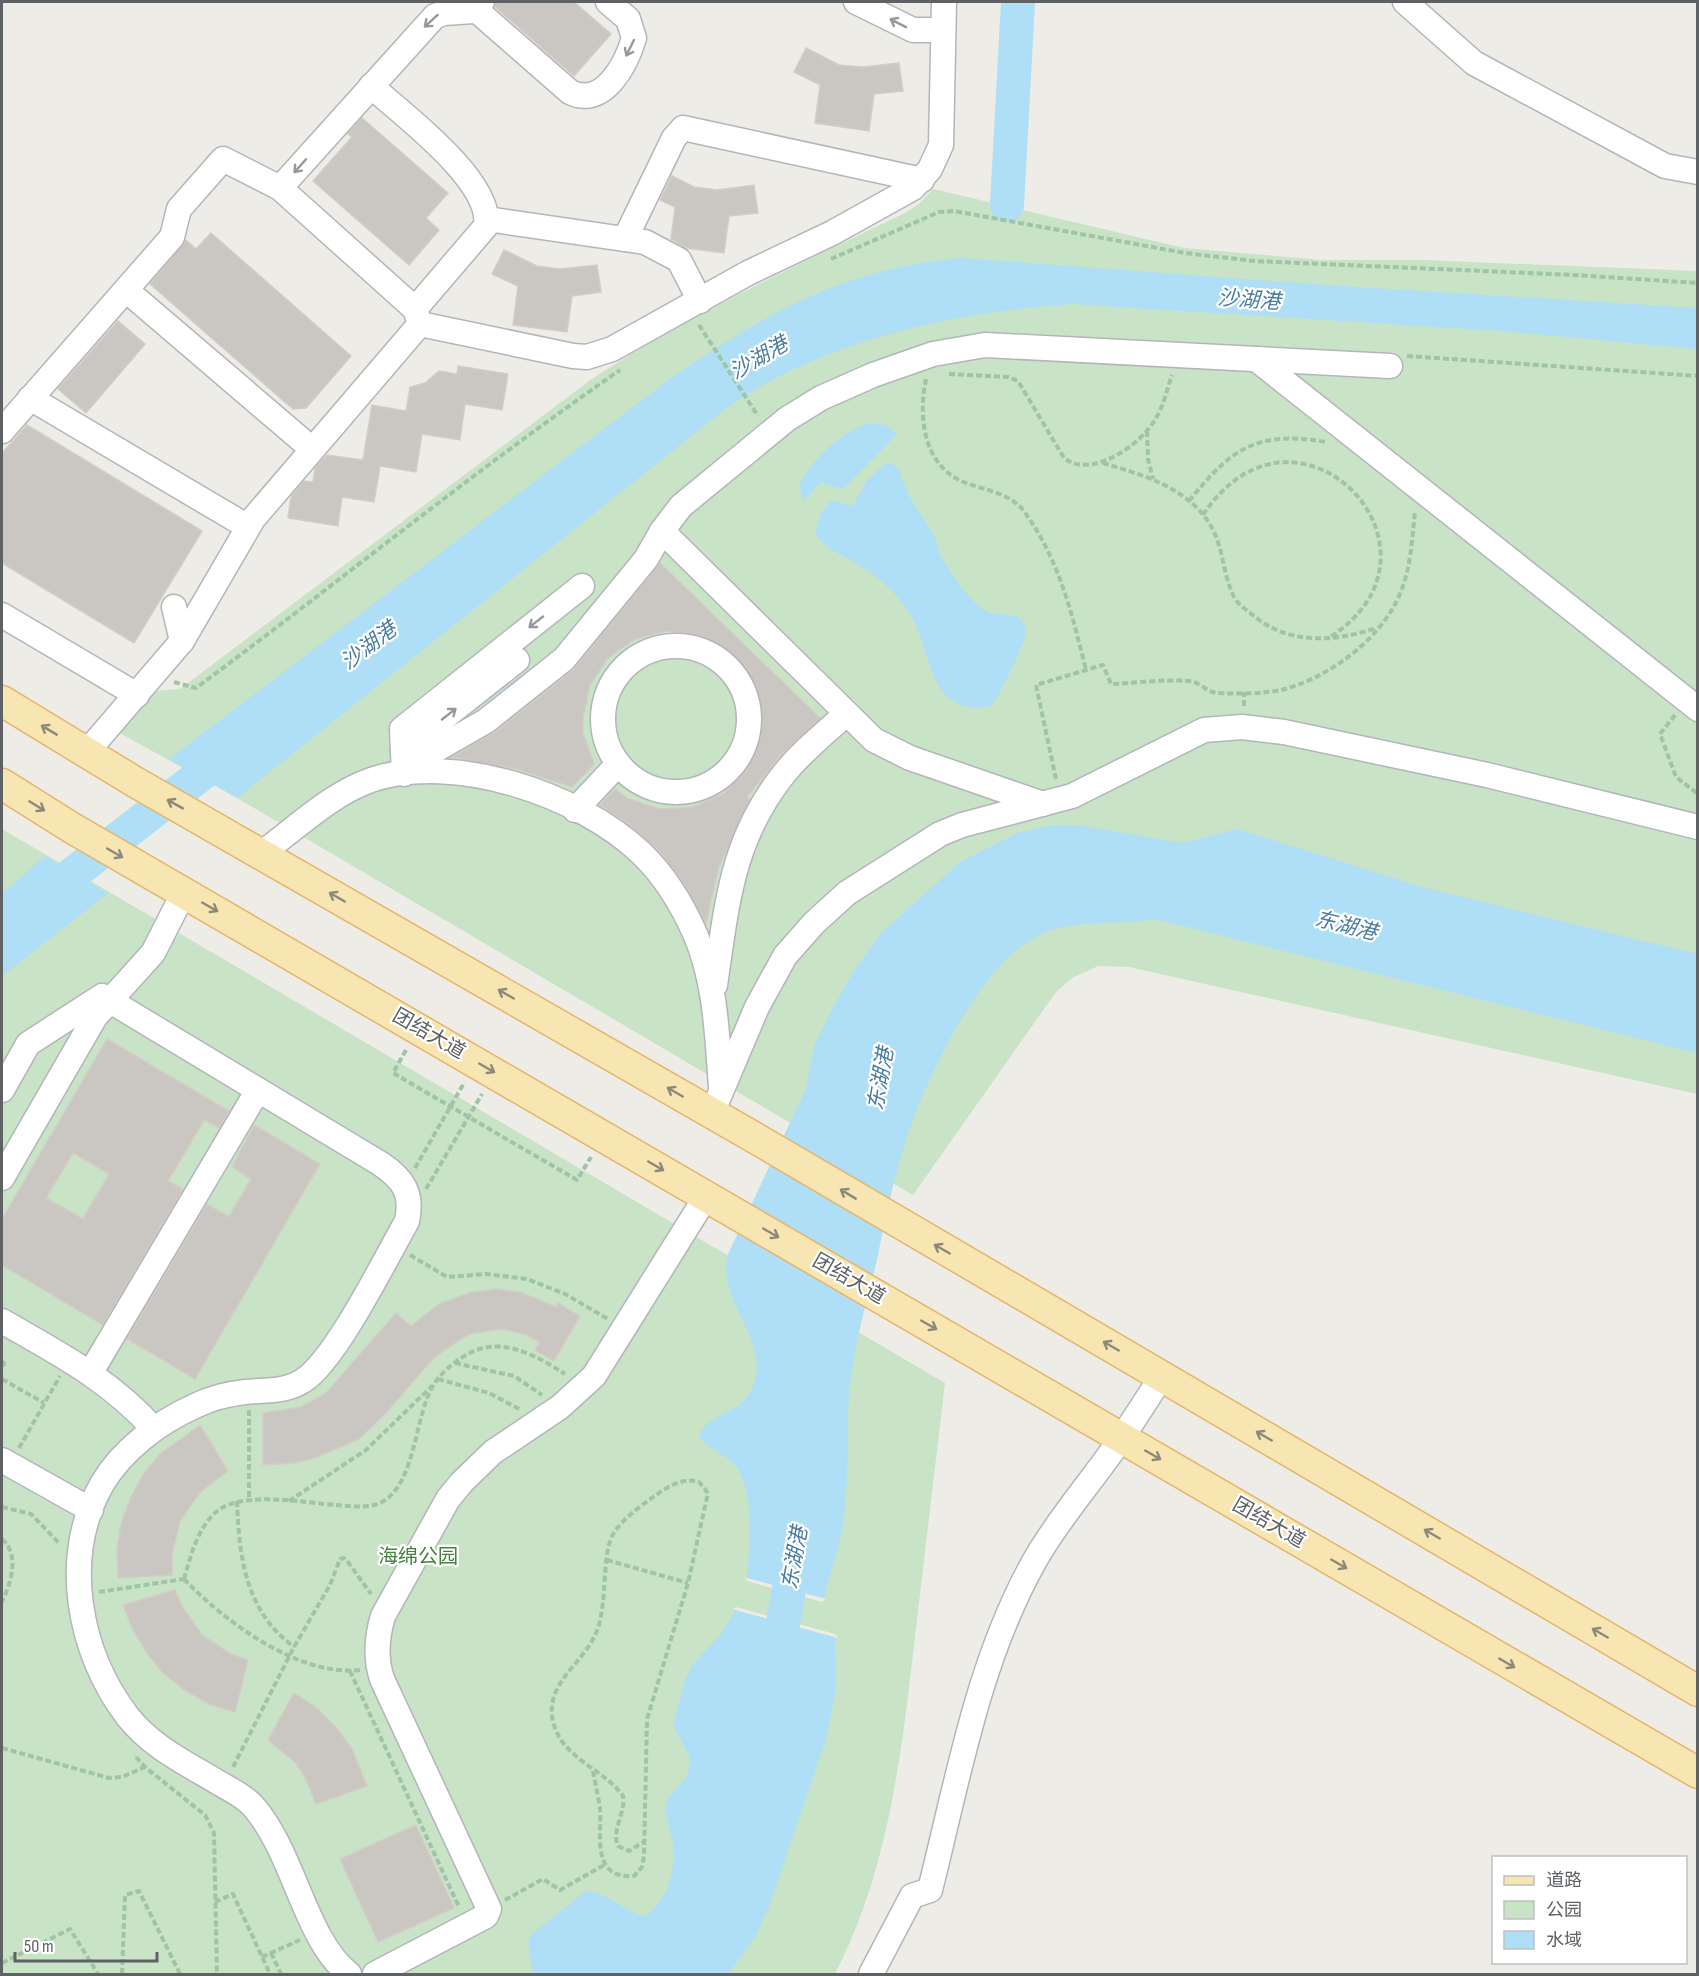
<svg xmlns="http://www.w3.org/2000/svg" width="1699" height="1976" font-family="'Sofia Sans Condensed','Noto Sans SC',sans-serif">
<rect width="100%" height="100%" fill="#eeece6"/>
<g fill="#c8e3c5">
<path d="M933,189L1184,248L1321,260H1423L1697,271V1094L1129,967L1098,966L1072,978L1056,992L913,1195L237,798L118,732L154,691L180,689L589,381C689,315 799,264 907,212L920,203Z"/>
<path d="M2,829L945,1383C935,1467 925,1552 915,1636C902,1751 889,1869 835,1974H2Z"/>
</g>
<g fill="#aedff7">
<path d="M960,258L1341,286L1697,308V349L1501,331L1071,304C949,313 827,339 725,409L237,798L169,759L671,378C769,312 840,270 960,258Z"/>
<path d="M869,423L886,425L897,434L843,489L821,482L804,501L799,485C815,457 838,434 869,423Z"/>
<path d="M885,464H892L899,470L909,496L935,537L940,555L962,589L980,608L991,613L1017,616C1021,621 1026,625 1026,632C1026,641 997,701 991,706C926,719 933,647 907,609C896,594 883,581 867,570C852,559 824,550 815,533L821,513L831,500L853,506L867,480Z"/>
<path d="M1052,825H1077L1183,843L1237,829L1425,888L1697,954V1053L1155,919C1114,927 1070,916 1032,939C974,973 920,1090 902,1153C891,1189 884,1227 876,1264C866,1303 855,1343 850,1383C845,1433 851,1484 841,1533C837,1555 829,1577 823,1599L747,1578C749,1548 756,1486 733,1463C723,1453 707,1448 699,1437C707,1409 749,1418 756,1376C763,1332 716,1297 728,1254L806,1089L814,1047L830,1013L852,974L881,933L960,862L1017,833Z"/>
<path d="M45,856L108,893L2,976V894Z"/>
<path d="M735,1610L835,1637L836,1688L827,1736L769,1907L755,1937L728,1974H533L528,1941L532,1934L586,1891C602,1890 625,1911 644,1916C668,1904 676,1868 673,1844C671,1829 664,1815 666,1801L688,1775L690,1757L673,1725L685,1680L693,1664L722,1633Z"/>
</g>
<g fill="#eeece6">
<path d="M744,1577L747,1578L826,1599L822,1602L747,1581Z"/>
<path d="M736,1607L835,1634L838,1638L732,1609Z"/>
</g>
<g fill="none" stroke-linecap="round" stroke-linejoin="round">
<g stroke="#aedff7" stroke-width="34">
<path d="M1007,205L1018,2"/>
<path d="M2,936L61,883L235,748"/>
<path d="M775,1669L797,1544"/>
</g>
</g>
<g fill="#cac7c3" stroke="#d3cdc5" stroke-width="1.5" fill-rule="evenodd">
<path d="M496,2H574L611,34L574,76L495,7Z"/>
<path d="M806,48L839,65L862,67L899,63L903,91L874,94L869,131L815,123L820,85L794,72Z"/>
<path d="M362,118L448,193L426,218L439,230L409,265L313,181L352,137L348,134Z"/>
<path d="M672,176L694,187L717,190L754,185L758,213L729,216L724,253L686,248L671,239L675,207L660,200Z"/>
<path d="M211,233L351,356L306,408L293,409L150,284L186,240L196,249Z"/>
<path d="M504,250L537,266L560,269L597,265L601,292L572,296L567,332L513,325L518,286L492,274Z"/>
<path d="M118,321L145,344L86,413L58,389Z"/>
<path d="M458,366L508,374L502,410L465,404L460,440L422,434L416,472L380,466L374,502L342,497L338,526L288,518L291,497L304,481L313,482L315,468L327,455L363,460L372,405L406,411L410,387L425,383L439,371L457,374Z"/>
<path d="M27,425L202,531L134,643L2,563V453Z"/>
<path d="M660,563L820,718L780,756L747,797L750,799L718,870L706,924L684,884L660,852L624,821L600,805L615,789L629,799L660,809L693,807L723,794L746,771L759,740L761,724L756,692L740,663L714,642L699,636L667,631L635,639L608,658L590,685L583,717V733L594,764L572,787L516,769L452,757L495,732L573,670Z"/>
<path d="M107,1039L229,1111L219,1128L204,1120L168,1181L183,1189L103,1325L2,1265V1219ZM73,1153L109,1174L83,1219L46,1198Z"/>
<path d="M254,1125L320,1164L195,1379L127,1339L207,1204L229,1217L251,1179L232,1167Z"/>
<path d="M496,1289L520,1292L556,1307L558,1303L580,1316L554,1361L535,1350L540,1342L524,1334L501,1329L469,1334L443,1351L430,1362L386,1413L359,1439L314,1458L294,1463L263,1465V1413L301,1407L326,1393L396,1313L411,1326L439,1304L472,1292Z"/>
<path d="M200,1425L228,1471L200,1492L180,1521L172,1555V1575L118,1578L117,1551L121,1524L130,1499L143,1475L160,1454Z"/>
<path d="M175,1590L182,1606L202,1635L231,1654L248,1660L235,1712L209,1704L186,1691L164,1674L147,1653L133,1630L123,1605Z"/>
<path d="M294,1693L317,1708L336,1727L352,1749L367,1786L316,1804L305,1777L295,1762L268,1740Z"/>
<path d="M416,1825L454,1908L378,1942L340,1859Z"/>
</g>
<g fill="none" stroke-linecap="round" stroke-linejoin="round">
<g stroke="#b3b6b9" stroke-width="27">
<g id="minor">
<path d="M856,2L913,30H943"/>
<path d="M1405,2L1474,63L1665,166L1698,172"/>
<path d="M475,9L570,92C603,109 626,65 634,38L628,19L608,2"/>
<path d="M371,86C402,114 493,181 486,226L415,309"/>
<path d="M280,188L435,16L444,13L474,11L482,2"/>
<path d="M487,219L645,242L679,260L700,301"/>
<path d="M625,239L674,138L683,128L922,180"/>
<path d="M126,290L312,449"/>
<path d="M1256,359L1698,709"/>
<path d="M30,398L248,527"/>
<path d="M2,431L172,237L179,209L223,159L280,188L415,309L420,324"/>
<path d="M662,531L874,740L910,758L1043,804"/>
<path d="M174,607L182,641"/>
<path d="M2,615L137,695"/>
<circle cx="676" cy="719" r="73"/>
<path d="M403,750L517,660"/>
<path d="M86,753L182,641L253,519L420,324L573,356L587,357L612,349L748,273L832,233L913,188L930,169L941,145L944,2"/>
<path d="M404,768L486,721L564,659L646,559L662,531L681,506L787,419L821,398L873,375L933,354L985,345L1390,366"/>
<path d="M404,774L402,729L582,586"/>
<path d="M575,810L618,764"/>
<path d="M262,853C296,828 331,794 371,780C454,752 579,794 641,853C664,875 683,906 696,936C716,984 717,1035 721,1087"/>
<path d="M715,985C727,905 731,841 783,775C801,752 825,733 846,714"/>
<path d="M2,1090L28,1044L102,996L381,1164C403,1179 413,1193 407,1221C386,1258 336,1359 304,1380C287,1392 265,1390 245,1392C227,1394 211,1398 195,1406C159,1422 122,1450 102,1484C60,1558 79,1653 128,1717C153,1748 186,1763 219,1783C231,1790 244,1796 253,1806C294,1852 305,1940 349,1974"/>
<path d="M712,1113L757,1007L785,956L814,923L847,893L940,834L962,825L1072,796L1204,730L1242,727L1284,732L1487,775L1698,827"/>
<path d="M2,1178L95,1017L153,953L184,892"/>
<path d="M2,1321C59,1354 109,1379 154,1429"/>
<path d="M91,1372L258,1090"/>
<path d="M2,1460L91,1510"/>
<path d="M375,1974L486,1916L489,1909L382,1679C375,1658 377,1636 383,1616L448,1499L462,1482L493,1452L560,1407L594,1376L707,1195"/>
<path d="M871,1974L912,1896L930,1890C958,1779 978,1661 1035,1560C1060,1516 1094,1479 1122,1437C1136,1417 1149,1396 1162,1376"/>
</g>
</g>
<g stroke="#e4b56a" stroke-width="33">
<g id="major">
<path d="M2,701L135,782L762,1142L1698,1691"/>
<path d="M2,784L72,828L1698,1773"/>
</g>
</g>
<g stroke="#9fc4a6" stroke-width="4" stroke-dasharray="6 3" stroke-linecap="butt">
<path d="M831,259L939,212L954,211L1185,253L1254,261L1574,275L1698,283"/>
<path d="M699,325L758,416"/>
<path d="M1407,356L1698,376"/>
<path d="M949,374L1008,377L1018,381L1064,458C1092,480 1142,444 1156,418C1164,405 1167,389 1172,375"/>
<path d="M926,379C918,417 923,467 966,483C985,490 1009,493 1023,510C1059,558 1072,614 1086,670"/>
<path d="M1147,431L1148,459L1153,479"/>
<path d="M1103,463C1136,473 1173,483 1198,509C1226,538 1219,566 1234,597C1238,605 1247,610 1254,616C1289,645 1335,642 1376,628"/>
<path d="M1189,501C1231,449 1256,430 1326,442"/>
<path d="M1203,515C1297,373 1468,553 1327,639"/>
<path d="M174,682L196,688C338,583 475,470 620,370"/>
<path d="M1244,706V692"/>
<path d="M1675,715L1660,734L1676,777L1698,794"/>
<path d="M1056,779L1036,685L1103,665L1111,684C1136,683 1163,679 1189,681C1199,681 1206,692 1217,693C1238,694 1261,694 1281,690C1327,679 1380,640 1399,596C1411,569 1412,540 1415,511"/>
<path d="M406,1050L393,1073L577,1180L591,1157"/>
<path d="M415,1168L464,1083"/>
<path d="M426,1189L482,1094"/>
<path d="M410,1255L447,1277L486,1274L527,1279L565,1294L608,1319"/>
<path d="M2,1362L4,1363L2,1367"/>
<path d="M455,1363L514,1376L542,1395"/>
<path d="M2,1379L44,1403"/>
<path d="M438,1379L489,1393L521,1410"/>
<path d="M249,1410V1500"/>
<path d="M19,1448L60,1376"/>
<path d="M237,1501C239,1556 245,1611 294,1647"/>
<path d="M289,1501L366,1450L432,1386"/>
<path d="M2,1507L31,1514L60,1544"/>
<path d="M2,1539C20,1555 11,1583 2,1602"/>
<path d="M607,1560L688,1583"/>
<path d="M184,1579C190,1558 196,1534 211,1517C234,1488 303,1503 337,1505C352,1506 368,1509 382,1502C417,1482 414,1415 434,1384C443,1371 455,1361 468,1354C501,1335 537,1356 565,1374"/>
<path d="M184,1579C224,1621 299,1677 360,1670"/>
<path d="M99,1592L184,1579"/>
<path d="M350,1671L459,1907"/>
<path d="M2,1748L109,1778L122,1777L145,1767"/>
<path d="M136,1757L145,1767L205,1815L214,1833L217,1974"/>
<path d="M233,1767L294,1647L330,1585L340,1559L344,1558L348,1562L371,1594"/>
<path d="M593,1771C595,1783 598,1795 600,1808C602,1834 590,1879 634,1876L642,1867L644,1856L647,1719L688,1583L708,1493L699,1482C683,1477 669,1486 656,1495C642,1505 626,1516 615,1531C600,1552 609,1603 596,1633C582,1666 542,1684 554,1725C564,1759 605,1770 623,1796C626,1813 611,1830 618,1846L629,1851L645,1841"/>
<path d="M505,1900L543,1879L560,1890L606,1864"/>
<path d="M215,1902L233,1894L270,1974"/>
<path d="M271,1953L281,1974"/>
<path d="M262,1957L300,1940"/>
<path d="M2,1963L70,1929L98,1974"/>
<path d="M122,1974L125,1895L139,1891L180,1974"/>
</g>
<use href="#minor" stroke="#fff" stroke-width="24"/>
<use href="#major" stroke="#f7e5b2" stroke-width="30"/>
</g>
<defs><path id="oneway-shaft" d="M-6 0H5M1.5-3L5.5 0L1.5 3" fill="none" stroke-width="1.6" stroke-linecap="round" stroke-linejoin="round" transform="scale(1.5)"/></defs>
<g stroke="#96999b">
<use href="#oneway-shaft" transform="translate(431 21) rotate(138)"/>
<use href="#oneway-shaft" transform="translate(898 23) rotate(-153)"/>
<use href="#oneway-shaft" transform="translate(630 48) rotate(116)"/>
<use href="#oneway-shaft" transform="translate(300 166) rotate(132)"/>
<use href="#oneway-shaft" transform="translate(536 622) rotate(142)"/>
<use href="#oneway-shaft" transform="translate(449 714) rotate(-38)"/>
</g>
<g stroke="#8c897c">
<use href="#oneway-shaft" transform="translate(49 730) rotate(-149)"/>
<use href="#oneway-shaft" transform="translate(175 804) rotate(-151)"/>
<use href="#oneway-shaft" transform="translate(37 806) rotate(32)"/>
<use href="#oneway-shaft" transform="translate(115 853) rotate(30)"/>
<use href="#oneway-shaft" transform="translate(337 897) rotate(-150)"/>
<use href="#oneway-shaft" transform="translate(210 907) rotate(30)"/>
<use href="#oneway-shaft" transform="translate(506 994) rotate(-150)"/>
<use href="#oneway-shaft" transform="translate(487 1068) rotate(30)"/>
<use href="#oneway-shaft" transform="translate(675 1092) rotate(-150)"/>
<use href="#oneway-shaft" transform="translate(656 1166) rotate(30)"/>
<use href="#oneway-shaft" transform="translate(848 1194) rotate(-149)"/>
<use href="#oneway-shaft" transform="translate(771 1233) rotate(30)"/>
<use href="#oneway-shaft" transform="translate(942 1249) rotate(-150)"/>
<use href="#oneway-shaft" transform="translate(929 1325) rotate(30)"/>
<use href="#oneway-shaft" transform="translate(1111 1346) rotate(-150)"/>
<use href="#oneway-shaft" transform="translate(1264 1436) rotate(-150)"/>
<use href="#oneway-shaft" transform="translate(1153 1455) rotate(30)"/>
<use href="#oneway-shaft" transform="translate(1432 1534) rotate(-150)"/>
<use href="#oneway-shaft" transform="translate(1339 1564) rotate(30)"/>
<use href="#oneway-shaft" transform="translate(1600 1633) rotate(-150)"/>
<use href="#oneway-shaft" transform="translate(1507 1663) rotate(30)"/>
</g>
<g text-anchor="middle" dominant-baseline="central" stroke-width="4.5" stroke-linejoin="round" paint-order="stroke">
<g font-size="20" fill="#5e6265" stroke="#fff">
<text transform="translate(429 1034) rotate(30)">团结大道</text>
<text transform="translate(849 1279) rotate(30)">团结大道</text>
<text transform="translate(1269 1523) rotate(30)">团结大道</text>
</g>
<g font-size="20" fill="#43833f" stroke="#fff">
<text x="418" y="1557">海绵公园</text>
</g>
<g font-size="21" font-style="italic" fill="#487c9f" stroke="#fff">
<text transform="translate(1249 300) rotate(4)">沙湖港</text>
<text transform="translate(759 358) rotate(-30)">沙湖港</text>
<text transform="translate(369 646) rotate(-37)">沙湖港</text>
<text transform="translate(1346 926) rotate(14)">东湖港</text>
<text transform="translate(881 1079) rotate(-80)">东湖港</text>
<text transform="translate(795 1558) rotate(-80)">东湖港</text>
</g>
</g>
<rect width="1699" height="1976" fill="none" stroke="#5e6265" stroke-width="6"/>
<rect x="1492" y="1856" width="195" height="108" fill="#ffffff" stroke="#bfc0c1" stroke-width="1.5"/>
<rect x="1504" y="1876" width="30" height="9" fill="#f7e5b2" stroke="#bfc0c1" stroke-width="1.5"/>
<text x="1546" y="1886" font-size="18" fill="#5e6265">道路</text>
<rect x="1504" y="1901" width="30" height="18" fill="#c8e3c5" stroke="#bfc0c1" stroke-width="1.5"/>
<text x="1546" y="1916" font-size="18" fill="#5e6265">公园</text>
<rect x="1504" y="1931" width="30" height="18" fill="#aedff7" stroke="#bfc0c1" stroke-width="1.5"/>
<text x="1546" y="1946" font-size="18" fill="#5e6265">水域</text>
<path d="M15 1952v9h142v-9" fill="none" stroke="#5e6265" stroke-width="3"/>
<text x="24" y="1952" font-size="18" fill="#5e6265" stroke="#ffffff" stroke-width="4.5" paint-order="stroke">50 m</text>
</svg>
